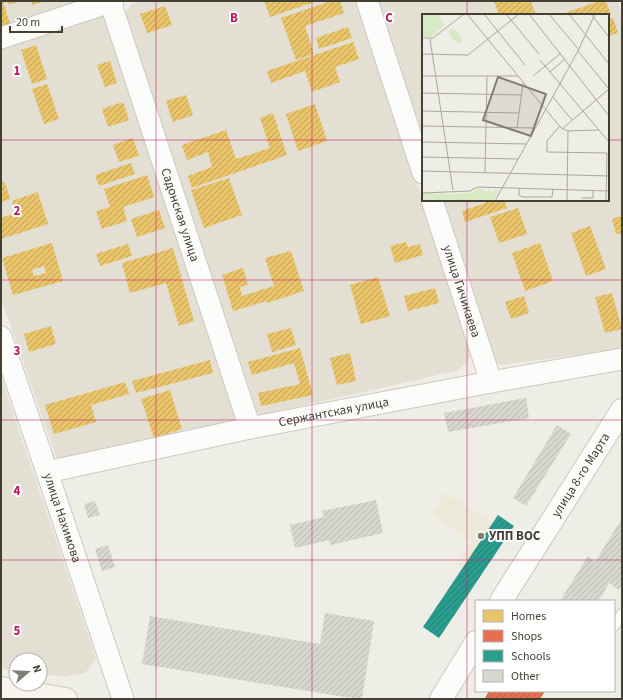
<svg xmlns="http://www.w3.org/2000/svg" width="623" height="700" font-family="'Source Sans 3',sans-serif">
<defs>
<pattern id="homes-hatch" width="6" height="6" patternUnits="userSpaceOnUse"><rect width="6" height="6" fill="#e9c46a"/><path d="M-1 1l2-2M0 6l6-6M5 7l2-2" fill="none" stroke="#bea158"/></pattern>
<pattern id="shops-hatch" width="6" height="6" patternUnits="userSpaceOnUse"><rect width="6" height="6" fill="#e76f51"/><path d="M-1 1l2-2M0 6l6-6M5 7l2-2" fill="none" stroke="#bd5d44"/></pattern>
<pattern id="schools-hatch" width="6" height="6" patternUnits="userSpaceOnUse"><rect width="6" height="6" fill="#2a9d8f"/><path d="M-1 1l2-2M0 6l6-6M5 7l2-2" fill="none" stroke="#268175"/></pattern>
<pattern id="building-hatch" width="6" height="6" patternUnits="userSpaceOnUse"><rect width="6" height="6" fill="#d7d6cf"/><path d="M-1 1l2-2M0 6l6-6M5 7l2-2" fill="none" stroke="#bab9b2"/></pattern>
</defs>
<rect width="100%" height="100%" fill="#eeede6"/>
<g fill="#e3dfd3">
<path d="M1,1H81L1,29Z"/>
<path d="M140,1H359L471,353L468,362L456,371L261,415L255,411L125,13L131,4Z"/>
<path d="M378,1H618L622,13V349L500,365L491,358L441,200H608V15H423V143Z"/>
<path d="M100,16L106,18L237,418L232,424L59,465L1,298V47Z"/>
<path d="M1,377L96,659L85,673L65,677L40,674V660H16V671L1,668Z"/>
</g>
<path fill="#ece9d8" d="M445,493L502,530L474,574L458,564L472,541L431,514Z"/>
<g fill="url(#homes-hatch)" fill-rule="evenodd">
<path d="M1,1H3L10,24L1,27Z"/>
<path d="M8,1H20L9,5Z"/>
<path d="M31,1H45L33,5Z"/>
<path d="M264,1H317L270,17Z"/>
<path d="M331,1H340L344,13L305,26L314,54L296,60L281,18Z"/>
<path d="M494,1H523V3L531,1L535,13L529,15H499Z"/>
<path d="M600,1H606L611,15L608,16L559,15Z"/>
<path d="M165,6L172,25L147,33L140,14Z"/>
<path d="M613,18L618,33L608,36V20Z"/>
<path d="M348,27L352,38L319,49L316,38Z"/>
<path d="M353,42L359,59L335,67L340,82L312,92L305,71L271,83L267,71Z"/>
<path d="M36,45L47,79L32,84L21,50Z"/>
<path d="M110,61L117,83L105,87L97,65Z"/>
<path d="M47,84L59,119L44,124L32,89Z"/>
<path d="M186,95L193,115L173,122L166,101Z"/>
<path d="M123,102L129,120L108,127L102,109Z"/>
<path d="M315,104L327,141L298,151L286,114Z"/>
<path d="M273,113L287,155L192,188L188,176L212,167L208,152L187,160L182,145L226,130L236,159L270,148L260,118Z"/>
<path d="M133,138L139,156L119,162L113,145Z"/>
<path d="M131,163L135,174L99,186L95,175Z"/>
<path d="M147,175L154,197L123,207L127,221L102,229L96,211L110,207L104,189Z"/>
<path d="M229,178L242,215L204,228L191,190Z"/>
<path d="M5,182L10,199L1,202V183Z"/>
<path d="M38,192L48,224L1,239V218L16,213L12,201Z"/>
<path d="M485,200H504L507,208L465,222L462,211L486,203Z"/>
<path d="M518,208L527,234L499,243L490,217Z"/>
<path d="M159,210L165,228L137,237L131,219Z"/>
<path d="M622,216V233L616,234L612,219Z"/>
<path d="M590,226L606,269L586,276L571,233Z"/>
<path d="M406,242L408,247L420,244L423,255L395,263L390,246Z"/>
<path d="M52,243L63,281L13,295L2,258ZM44,266L46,273L34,276L32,270Z"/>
<path d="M540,243L553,281L525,291L512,253Z"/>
<path d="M128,244L132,256L100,266L96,254Z"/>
<path d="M173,248L194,321L179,326L166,283L130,293L122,263Z"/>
<path d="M291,251L304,291L267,303V301L233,311L222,275L243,268L248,285L240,287L242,296L274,286L265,258Z"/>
<path d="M378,277L390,316L361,324L350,285Z"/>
<path d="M435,288L439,303L408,311L404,296Z"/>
<path d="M612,293L622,329L605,333L595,297Z"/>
<path d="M524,296L529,313L511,319L505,302Z"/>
<path d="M51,326L56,344L29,352L24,334Z"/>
<path d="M291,328L296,345L272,352L267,334Z"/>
<path d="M300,348L313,395L261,406L258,393L300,384L294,363L252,375L248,362Z"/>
<path d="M350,353L356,381L337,385L330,358Z"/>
<path d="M210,360L213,373L136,393L132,381Z"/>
<path d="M125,382L129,394L91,405L96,422L54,434L45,405Z"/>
<path d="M170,390L182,429L154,438L141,399Z"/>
</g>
<path fill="url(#shops-hatch)" d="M489,691H545L540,699H486L485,698Z"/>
<path fill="url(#schools-hatch)" d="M498,515L514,526L439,638L423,627Z"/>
<g fill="url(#building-hatch)">
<path d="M526,398L529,418L448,432L444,413Z"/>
<path d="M557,425L571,434L526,506L513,498Z"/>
<path d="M376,500L383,533L330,545L329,540L295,548L290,525L324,517L322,511Z"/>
<path d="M95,501L100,515L88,518L84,504Z"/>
<path d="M622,518V585L619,590L609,583L599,601H560L588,556L595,562Z"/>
<path d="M108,545L115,567L102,571L95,549Z"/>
<path d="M325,613L374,621L362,699H357L142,664L150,616L320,644Z"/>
</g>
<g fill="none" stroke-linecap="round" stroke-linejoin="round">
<g stroke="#cac9c2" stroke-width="12">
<path id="service" d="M614,626L622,614"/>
</g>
<g stroke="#cac9c2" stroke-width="23">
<g id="minor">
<path id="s1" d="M110,1L250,428"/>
<path d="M367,1L423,173"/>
<path d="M1,38L113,1"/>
<path id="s2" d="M432,200L491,382"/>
<path id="s3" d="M1,337L47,472L123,699"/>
<path id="s4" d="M47,472L250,428L491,382L622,359"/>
</g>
</g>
<g stroke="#cac9c2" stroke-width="24">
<g id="tertiary">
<path id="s5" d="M501,601L622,410"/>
<path d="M441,699L476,642"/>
</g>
</g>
<g stroke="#cecbbd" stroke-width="24">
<path id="secondary" d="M1,688L66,699"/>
</g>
<use href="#service" stroke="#fcfcfb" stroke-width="10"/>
<use href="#minor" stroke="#fcfcfb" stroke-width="21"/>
<use href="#tertiary" stroke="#fcfcfb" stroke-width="22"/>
<use href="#secondary" stroke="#f6f4ec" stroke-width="22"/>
</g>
<path fill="none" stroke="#c2185b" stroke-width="1" stroke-opacity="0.55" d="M156,1V699M312,1V699M467,1V15M1,140H423M608,140H622M467,200V699M1,280H622M1,420H622M1,560H622"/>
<circle fill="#7f7c72" stroke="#fff" stroke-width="1.5" cx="481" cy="536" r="4"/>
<g text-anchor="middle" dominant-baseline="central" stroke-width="4" stroke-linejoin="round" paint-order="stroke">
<g font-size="13" fill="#433f33" stroke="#fff">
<text stroke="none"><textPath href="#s1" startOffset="225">Садонская улица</textPath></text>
<text stroke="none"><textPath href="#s2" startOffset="96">улица Гичикаева</textPath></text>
<text stroke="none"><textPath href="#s4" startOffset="293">Сержантская улица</textPath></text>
<text stroke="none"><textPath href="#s5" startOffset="149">улица 8-го Марта</textPath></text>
<text stroke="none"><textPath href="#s3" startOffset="191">улица Нахимова</textPath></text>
</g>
<g font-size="13" font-weight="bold" fill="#433f33" stroke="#fff" text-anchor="start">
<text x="489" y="536">УПП ВОС</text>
</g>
</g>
<g transform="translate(422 14)">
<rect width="187" height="187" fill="#eeede6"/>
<path d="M0,179L24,180L33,182L32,184L38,187H0Z" fill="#d7eac5"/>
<path d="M57,174L68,181L66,175L72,179V175L78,176L70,187H38L32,185L33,182L24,180L48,179Z" fill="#d7eac5"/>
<path d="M53,175L74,179L70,187H46Z" fill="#d7eac5"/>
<path d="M0,0H15L23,11L9,23H0Z" fill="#d7eac5"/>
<path d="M28,15H32L40,24L39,29H35L27,20Z" fill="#d7eac5"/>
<path fill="none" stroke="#aaa79e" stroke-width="1" d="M45,0L139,114L146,117L176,116M62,0L103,51M84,0L117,40M107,0L187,102M127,0L157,36M147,0L187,50M169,0L187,23M0,24H11L42,0M8,25L31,176M156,37L187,75M0,40L46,41L97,0M118,46L187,128M128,58L143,45M0,62H96M111,62L139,39M0,79L99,81M131,83L150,106M0,97L97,99M0,112L113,114M137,113L125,127V138L185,139M95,114L101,69M140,115L187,75M0,128L104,130M0,143L96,145M0,157L187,162M63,159L65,63M97,174V181L100,183H130L131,175M0,179L48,177L55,173L187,177M159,184H171V177M73,187L156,37L173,0M145,187L146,117M184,187L185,139"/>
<path fill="#7f7c72" fill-opacity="0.15" stroke="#7f7c72" stroke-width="2" d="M76,63L124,80L109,122L61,106Z"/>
<rect width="187" height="187" fill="none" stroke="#433f33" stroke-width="2"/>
</g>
<g font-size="13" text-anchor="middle" font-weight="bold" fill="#c2185b" stroke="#fff" stroke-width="4" stroke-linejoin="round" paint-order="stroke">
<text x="234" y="22">B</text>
<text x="389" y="22">C</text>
<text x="17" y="75">1</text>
<text x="17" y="215">2</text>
<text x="17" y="355">3</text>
<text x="17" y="495">4</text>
<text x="17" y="635">5</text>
</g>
<rect width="623" height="700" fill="none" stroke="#433f33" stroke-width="4"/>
<rect x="475" y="600" width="140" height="92" fill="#ffffff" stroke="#b4b2ad"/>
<rect x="483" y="610" width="20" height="12" fill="#e9c46a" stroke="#b4b2ad"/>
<text x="511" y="620" font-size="12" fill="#433f33">Homes</text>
<rect x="483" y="630" width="20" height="12" fill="#e76f51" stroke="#b4b2ad"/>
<text x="511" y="640" font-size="12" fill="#433f33">Shops</text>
<rect x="483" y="650" width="20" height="12" fill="#2a9d8f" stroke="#b4b2ad"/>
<text x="511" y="660" font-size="12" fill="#433f33">Schools</text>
<rect x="483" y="670" width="20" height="12" fill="#d7d6cf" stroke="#b4b2ad"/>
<text x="511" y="680" font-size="12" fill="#433f33">Other</text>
<g transform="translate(28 672) rotate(71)"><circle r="19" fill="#ffffff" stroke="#b4b2ad"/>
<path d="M0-3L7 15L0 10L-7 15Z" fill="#7f7c72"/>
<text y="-6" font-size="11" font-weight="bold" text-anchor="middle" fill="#433f33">N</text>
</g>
<path d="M10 26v6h52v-6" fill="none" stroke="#433f33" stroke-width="2"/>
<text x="16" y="26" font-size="12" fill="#433f33" stroke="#ffffff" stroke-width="3" paint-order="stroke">20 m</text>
</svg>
